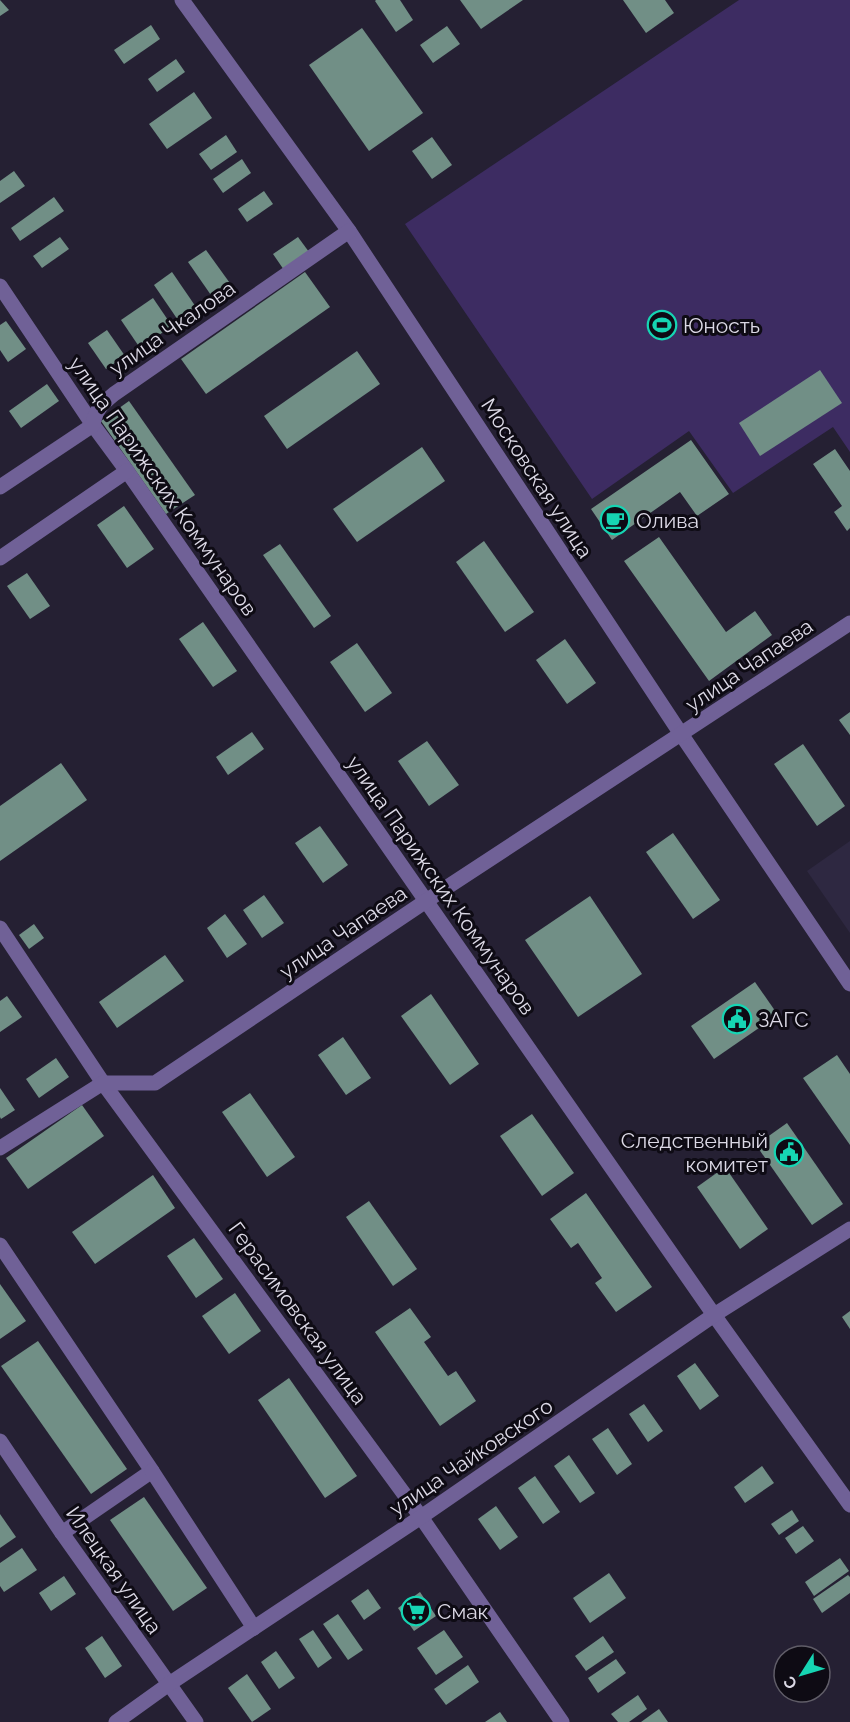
<svg xmlns="http://www.w3.org/2000/svg" width="850" height="1722" font-family="Raleway,sans-serif">
<rect width="100%" height="100%" fill="#252033"/>
<path fill="#2e2841" d="M850,841V933L807,871Z"/>
<path fill="#3d2c62" d="M739,0H850V452L833,427L733,493L689,431L592,499L405,224Z"/>
<g fill="#718f86">
<path d="M0,0L9,10L0,16Z"/>
<path d="M376,0H400L413,20L396,32L375,1Z"/>
<path d="M460,0H523L481,29Z"/>
<path d="M623,0H665L674,13L646,33Z"/>
<path d="M151,25L160,39L124,64L114,50Z"/>
<path d="M447,26L460,44L433,63L420,45Z"/>
<path d="M362,28L423,113L369,151L309,65Z"/>
<path d="M176,59L185,72L157,92L148,79Z"/>
<path d="M194,92L212,118L167,149L149,124Z"/>
<path d="M226,135L237,152L211,170L199,154Z"/>
<path d="M432,137L452,165L432,179L412,151Z"/>
<path d="M242,159L251,173L223,193L213,179Z"/>
<path d="M14,171L25,186L0,203V181Z"/>
<path d="M264,191L273,204L247,222L238,209Z"/>
<path d="M54,197L64,211L20,241L11,228Z"/>
<path d="M60,237L69,249L42,268L33,256Z"/>
<path d="M298,237L309,252L284,270L273,254Z"/>
<path d="M206,250L232,286L213,298L188,262Z"/>
<path d="M172,272L198,310L180,323L154,285Z"/>
<path d="M305,272L330,307L206,394L181,359Z"/>
<path d="M153,298L172,326L140,348L121,320Z"/>
<path d="M6,321L26,349L8,362L0,350V325Z"/>
<path d="M107,330L125,356L106,369L88,343Z"/>
<path d="M357,351L380,384L287,449L264,416Z"/>
<path d="M820,370L842,403L760,456L739,423Z"/>
<path d="M47,384L59,401L21,428L9,411Z"/>
<path d="M129,401L195,495L166,514L101,421Z"/>
<path d="M691,440L729,494L697,516L680,492L612,540L591,509Z"/>
<path d="M422,447L445,481L357,542L333,509Z"/>
<path d="M835,449L850,471V528L847,531L834,512L842,506L813,464Z"/>
<path d="M124,506L154,549L127,568L97,525Z"/>
<path d="M659,537L726,632L755,611L772,635L709,681L624,561Z"/>
<path d="M484,541L534,612L505,632L456,562Z"/>
<path d="M280,544L331,616L314,628L263,555Z"/>
<path d="M27,573L50,606L30,619L7,586Z"/>
<path d="M203,622L237,671L213,687L179,639Z"/>
<path d="M565,639L596,683L567,704L536,660Z"/>
<path d="M357,643L392,693L365,712L330,662Z"/>
<path d="M850,712V735L839,720Z"/>
<path d="M252,732L264,749L228,775L216,757Z"/>
<path d="M427,741L459,785L429,806L398,761Z"/>
<path d="M803,744L845,806L817,826L774,764Z"/>
<path d="M61,763L87,800L0,861V806Z"/>
<path d="M320,826L348,865L323,883L295,843Z"/>
<path d="M673,833L720,900L693,919L646,852Z"/>
<path d="M264,895L284,923L262,938L243,910Z"/>
<path d="M590,896L642,974L578,1017L525,940Z"/>
<path d="M225,914L247,944L227,958L207,928Z"/>
<path d="M34,924L44,938L29,949L19,935Z"/>
<path d="M165,955L184,981L117,1028L99,1002Z"/>
<path d="M755,982L778,1015L714,1059L691,1026Z"/>
<path d="M431,994L479,1064L450,1085L401,1016Z"/>
<path d="M7,996L22,1017L0,1032V1001Z"/>
<path d="M343,1037L371,1078L346,1095L318,1055Z"/>
<path d="M837,1055L850,1074V1145L803,1078Z"/>
<path d="M56,1058L69,1077L39,1098L26,1079Z"/>
<path d="M0,1088L15,1110L1,1119L0,1117Z"/>
<path d="M250,1093L295,1157L267,1177L222,1112Z"/>
<path d="M82,1105L104,1136L28,1189L6,1158Z"/>
<path d="M532,1114L574,1173L542,1196L500,1136Z"/>
<path d="M787,1123L843,1204L812,1225L756,1145Z"/>
<path d="M725,1167L768,1229L740,1249L697,1187Z"/>
<path d="M153,1175L175,1208L95,1264L72,1232Z"/>
<path d="M586,1193L652,1287L616,1312L595,1283L602,1278L578,1243L571,1248L550,1219Z"/>
<path d="M369,1201L417,1269L393,1286L346,1217Z"/>
<path d="M194,1238L223,1279L196,1298L167,1256Z"/>
<path d="M0,1284L26,1321L0,1339Z"/>
<path d="M235,1293L261,1331L229,1354L202,1316Z"/>
<path d="M410,1308L431,1337L424,1342L448,1376L456,1371L476,1401L440,1426L375,1332Z"/>
<path d="M850,1311V1329L842,1317Z"/>
<path d="M38,1341L127,1469L91,1494L1,1366Z"/>
<path d="M695,1363L719,1396L700,1410L677,1376Z"/>
<path d="M289,1378L357,1476L325,1498L258,1400Z"/>
<path d="M644,1404L663,1431L648,1442L629,1414Z"/>
<path d="M608,1428L632,1464L617,1475L592,1439Z"/>
<path d="M569,1455L595,1493L580,1503L554,1466Z"/>
<path d="M762,1466L774,1483L745,1503L734,1487Z"/>
<path d="M535,1476L560,1512L543,1524L518,1488Z"/>
<path d="M144,1497L207,1588L173,1611L110,1520Z"/>
<path d="M496,1506L518,1537L500,1550L478,1519Z"/>
<path d="M792,1510L799,1521L779,1535L771,1524Z"/>
<path d="M0,1514L16,1537L0,1548Z"/>
<path d="M803,1526L814,1541L796,1554L785,1538Z"/>
<path d="M22,1548L37,1570L4,1592L0,1586V1563Z"/>
<path d="M840,1558L849,1571L814,1596L805,1582Z"/>
<path d="M609,1573L626,1598L590,1623L573,1598Z"/>
<path d="M848,1575L850,1577V1593L822,1613L813,1599Z"/>
<path d="M64,1576L76,1594L51,1611L39,1593Z"/>
<path d="M368,1589L381,1608L364,1620L351,1601Z"/>
<path d="M420,1592L436,1616L414,1631L398,1608Z"/>
<path d="M338,1614L363,1650L348,1660L323,1624Z"/>
<path d="M313,1630L332,1658L318,1668L299,1639Z"/>
<path d="M444,1630L463,1657L436,1675L417,1648Z"/>
<path d="M102,1636L122,1666L105,1678L85,1648Z"/>
<path d="M603,1636L614,1652L586,1671L575,1656Z"/>
<path d="M276,1651L295,1678L279,1689L261,1662Z"/>
<path d="M616,1659L626,1673L598,1693L588,1678Z"/>
<path d="M468,1665L479,1682L446,1705L434,1689Z"/>
<path d="M247,1674L271,1709L252,1722L228,1688Z"/>
<path d="M638,1695L647,1709L629,1722H618L611,1714Z"/>
<path d="M659,1709L668,1722H641Z"/>
<path d="M500,1712L507,1722H485Z"/>
</g>
<g fill="none" stroke-linecap="round" stroke-linejoin="round">
<g stroke="#706197" stroke-width="15">
<path d="M182,0L349,231L681,734L850,984"/>
<path d="M0,286L93,425L127,471L714,1315L850,1505"/>
<path d="M0,487L93,425C95,410 102,404 114,394L349,231"/>
<path d="M0,558L127,471"/>
<path d="M0,928L103,1083L421,1517L562,1722"/>
<path d="M0,1148L103,1083H155L426,901L850,623"/>
<path d="M0,1245L152,1471L62,1533"/>
<path d="M0,1441L62,1533L196,1722"/>
<path d="M152,1471L254,1628"/>
<path d="M116,1722L169,1684L421,1517L714,1315L850,1229"/>
</g>
</g>
<defs>
<g id="stadium-ring" transform="scale(1.5)"><circle r="9.5" fill="#0e0b14" stroke="#16d5b3" stroke-width="1.5"/><path d="M0-5a6.5 5 0 1 0 0 10a6.5 5 0 1 0 0-10ZM-3.5-1.8h7v3.6h-7Z" fill="#16d5b3"/></g>
<g id="cafe-ring" transform="scale(1.5)"><circle r="9.5" fill="#0e0b14" stroke="#16d5b3" stroke-width="1.5"/><path d="M-5.5-4.5H6V0H3Q3 3.5 0 3.5H-2.5Q-5.5 3.5-5.5 0ZM3-3.2v2h1.7v-2ZM-6 4.5H4V6H-6Z" fill="#16d5b3"/></g>
<g id="civic-ring" transform="scale(1.5)"><circle r="9.5" fill="#0e0b14" stroke="#16d5b3" stroke-width="1.5"/><path d="M-.6-6.5H3V-4.5H.6V-3L4-1V1h2V6H-6V1h2V-1L-.6-3ZM-1.2 2.5V6h2.4V2.5Z" fill="#16d5b3"/></g>
<g id="supermarket-ring" transform="scale(1.5)"><circle r="9.5" fill="#0e0b14" stroke="#16d5b3" stroke-width="1.5"/><path d="M-6-5.5h2.5l.6 2H6L4.5 2H-2.5L-4.4-4H-6ZM-1.5 3.2a1.3 1.3 0 1 0 .1 0ZM3 3.2a1.3 1.3 0 1 0 .1 0Z" fill="#16d5b3"/></g>
</defs>
<g fill-rule="evenodd">
<use href="#stadium-ring" x="662" y="325"/>
<use href="#cafe-ring" x="615" y="520"/>
<use href="#civic-ring" x="737" y="1019"/>
<use href="#civic-ring" x="789" y="1152"/>
<use href="#supermarket-ring" x="416" y="1611"/>
</g>
<g text-anchor="middle" dominant-baseline="central" stroke-width="6" stroke-linejoin="round" paint-order="stroke">
<g font-size="21" fill="#dcd9e6" stroke="#0e0b14" text-anchor="start">
<text x="683" y="325">Юность</text>
<text x="636" y="520">Олива</text>
<text x="758" y="1019">ЗАГС</text>
<text x="768" y="1140" text-anchor="end">Следственный<tspan x="768" dy="24">комитет</tspan></text>
<text x="437" y="1611">Смак</text>
</g>
<g font-size="21" fill="#dcd9e6" stroke="#0e0b14">
<text transform="translate(172 328) rotate(-35)">улица Чкалова</text>
<text transform="translate(537 478) rotate(57)">Московская улица</text>
<text transform="translate(163 486) rotate(55)">улица Парижских Коммунаров</text>
<text transform="translate(749 665) rotate(-34)">улица Чапаева</text>
<text transform="translate(441 885) rotate(55)">улица Парижских Коммунаров</text>
<text transform="translate(343 932) rotate(-34)">улица Чапаева</text>
<text transform="translate(298 1313) rotate(54)">Герасимовская улица</text>
<text transform="translate(471 1457) rotate(-34)">улица Чайковского</text>
<text transform="translate(114 1570) rotate(55)">Илецкая улица</text>
</g>
</g>
<g transform="translate(802 1674) rotate(233)"><circle r="28" fill="#0e0b14" stroke="#605d68" stroke-width="1.5"/>
<path d="M0-4.5L10 22L0 15L-10 22Z" fill="#16d5b3"/>
<text y="-9" font-size="16" font-weight="bold" text-anchor="middle" fill="#dcd9e6">С</text>
</g>
</svg>
